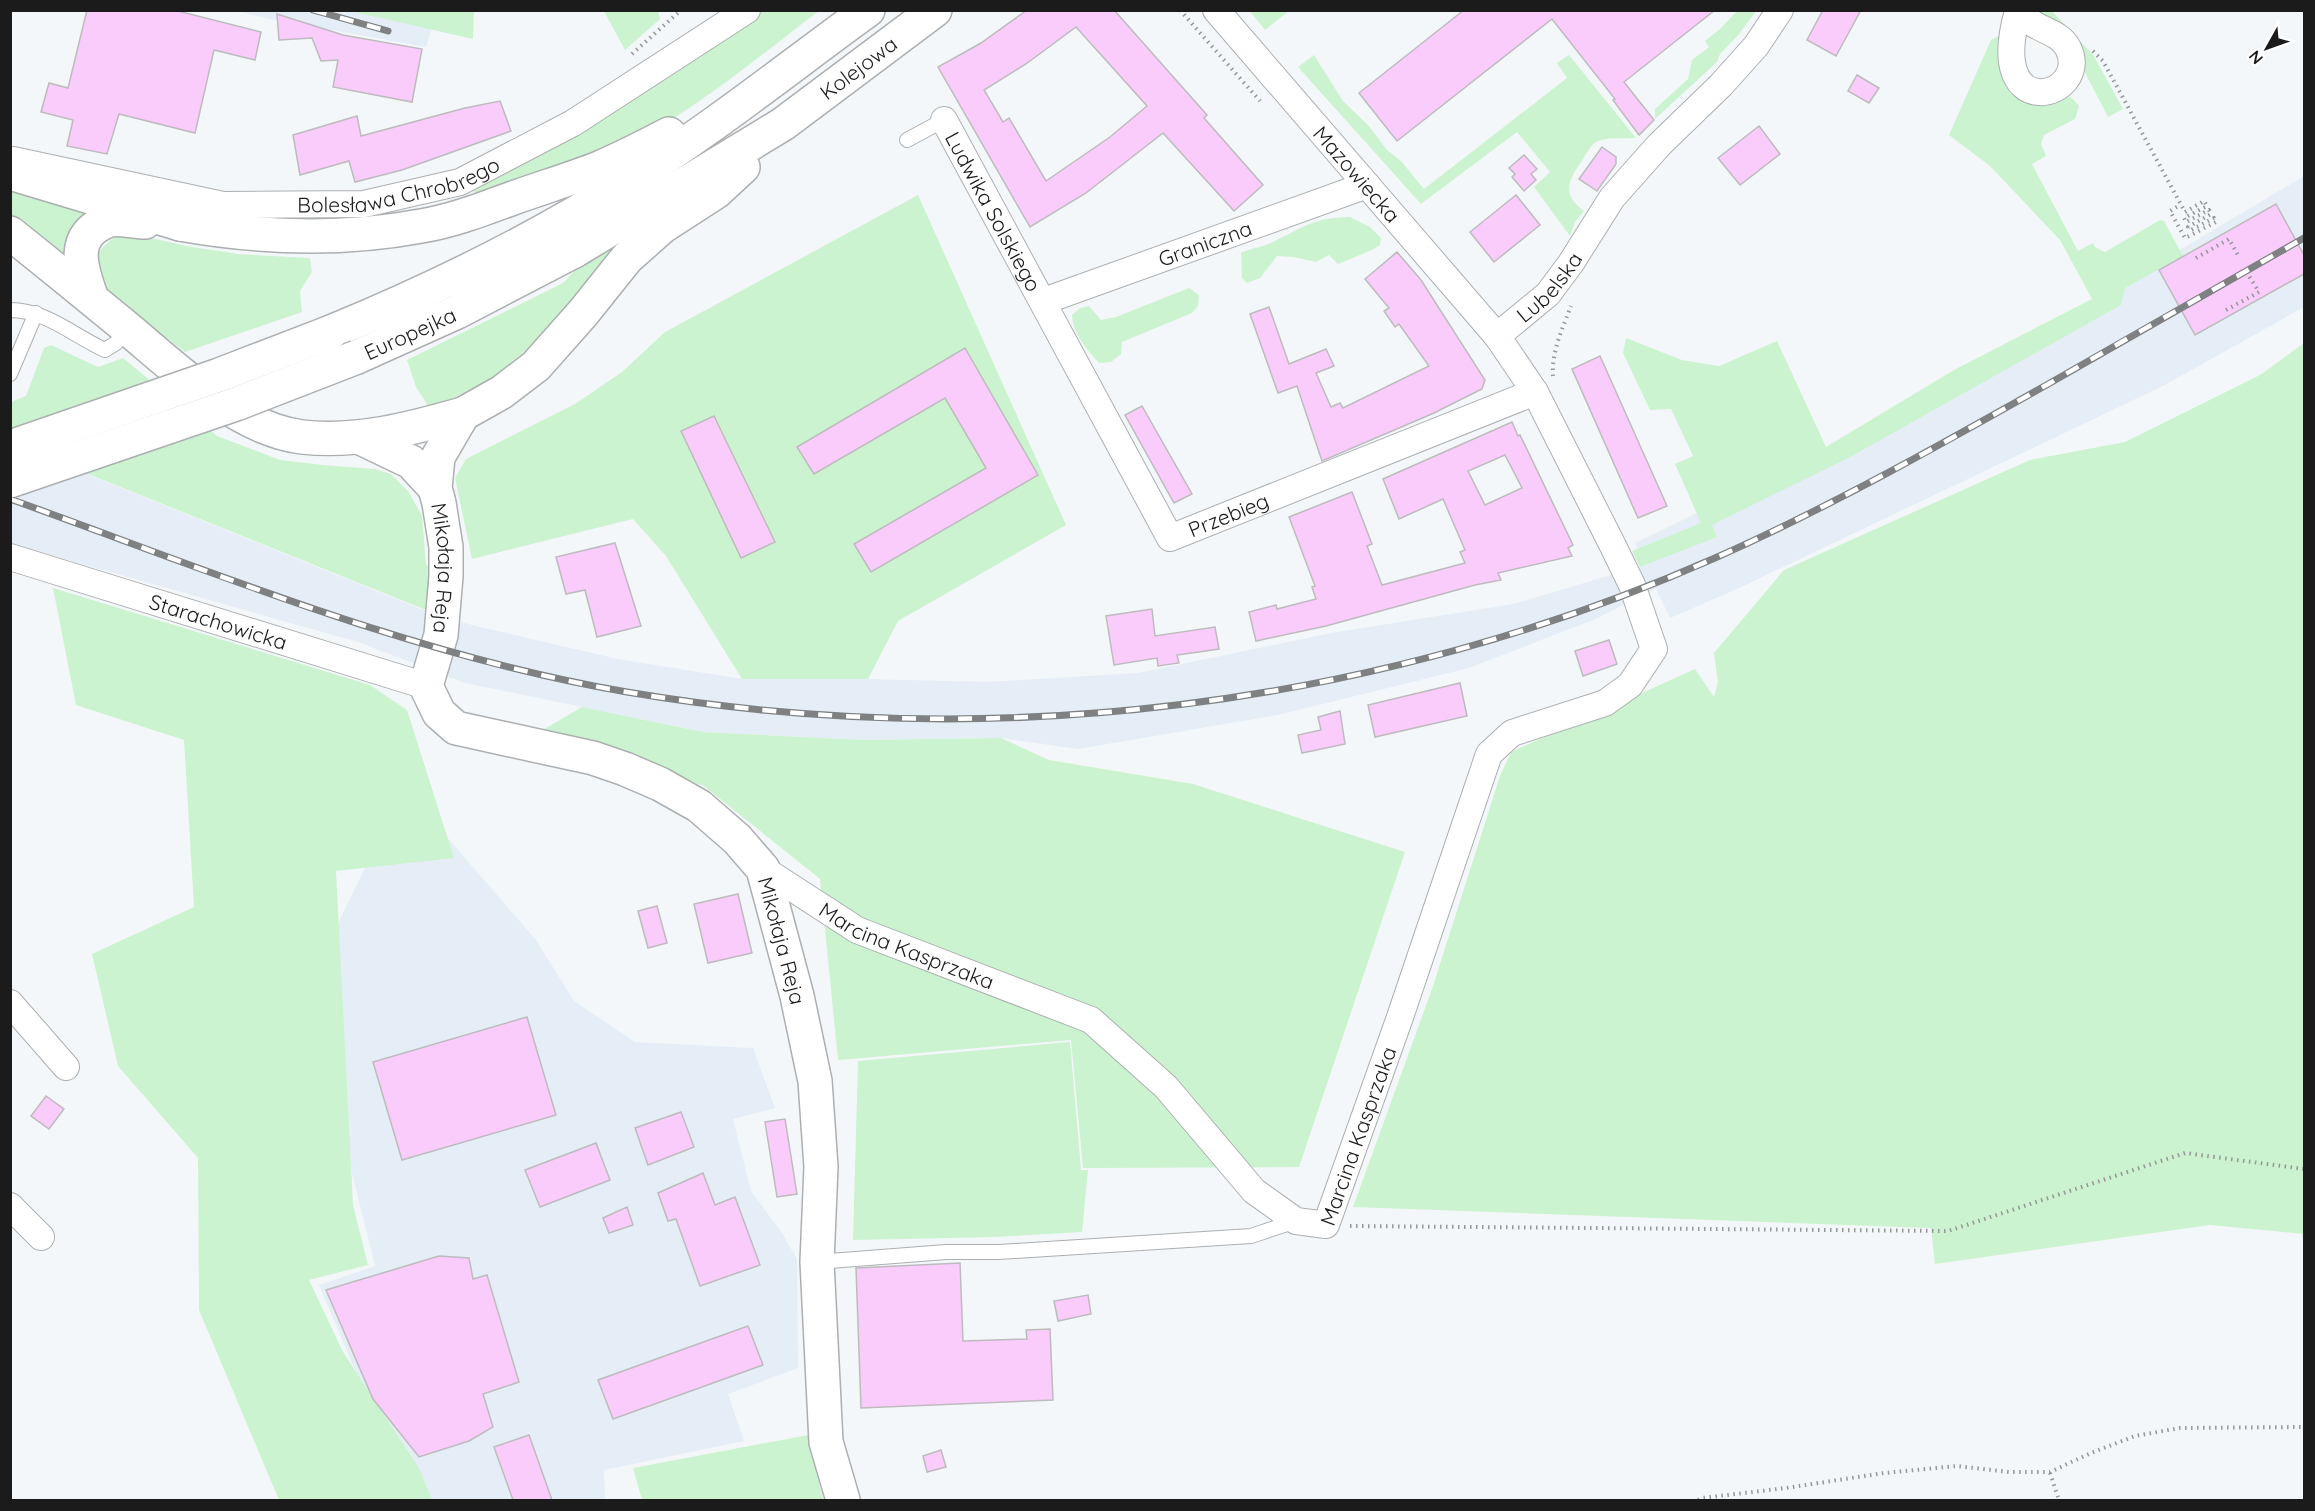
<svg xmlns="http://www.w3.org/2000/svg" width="2315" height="1511" font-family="Quicksand,sans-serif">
<rect width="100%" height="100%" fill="#f4f7f9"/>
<g fill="#e5eef6">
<path d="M404,10L435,18L426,47L265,18L238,11Z"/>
<path d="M2304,176V307L2163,386L1735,590L1670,618L1656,589L1593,620L1469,668L1278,715L1078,749L1001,738L864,740L703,732L465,683L358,642L11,544L10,443L421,609L472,625L618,659L742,679H868L989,682L1138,673L1331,633L1513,604L1645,565L1635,543L1918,406Z"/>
<path d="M446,836L536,940L574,1001L635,1042L753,1048L775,1108L733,1119L751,1191L782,1233L797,1259L798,1368L728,1394L744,1441L604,1470L605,1500H410L319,1285L375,1266L333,1096L330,940L367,864Z"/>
</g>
<g fill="#ccf3cf">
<path d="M1249,10H1289V11L1265,30Z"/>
<path d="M350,11H474L473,39Z"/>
<path d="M604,11H658L660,19L625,50Z"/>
<path d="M760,11H819C755,59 685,120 611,152C570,169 520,182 477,197L470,183L657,75Z"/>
<path d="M1737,11H1756L1739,34L1720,54L1717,62L1655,119V109L1688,79L1692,60L1709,47L1705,41L1720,29Z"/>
<path d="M2034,11H2052L2094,56L2123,109L2108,117L2080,63Z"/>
<path d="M1998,36L2008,53V64L2073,99L2079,106L2075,119L2044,135L2041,144L2046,156L2032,164L2078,251L2093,243L2095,247L2105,252L2160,220L2164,221L2183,256L2125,288L2121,305L1852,456L1712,525L1717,537L1640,567L1632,551L1701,523L1675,464L1693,456L1671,409L1650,410L1623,353L1626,338L1682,360L1719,366L1777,341L1826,447L1954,370L2092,299L2060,240L1990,166L1949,135L1991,40Z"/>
<path d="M1314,55L1343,101L1369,126L1387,150L1401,161L1424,189L1567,78L1557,63L1569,55L1636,138C1625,139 1609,137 1598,141C1591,144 1587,153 1583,159C1569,180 1560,193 1584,211L1575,222L1570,236L1534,187L1550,172L1517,132L1421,204L1298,67Z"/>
<path d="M10,184L93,208L69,238L64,255L60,257L11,217Z"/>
<path d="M918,195L1066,525L898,621L868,679H742L666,556L633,519L472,559L455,478L466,459L575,404L622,372L665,332Z"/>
<path d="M1350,217L1370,227L1381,238L1380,245L1372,250L1338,264L1329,255L1316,262L1293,257L1277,256L1260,278L1247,283L1242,278L1241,253C1251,248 1263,247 1273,242C1306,226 1312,218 1350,217Z"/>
<path d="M126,232L186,246L238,254L310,258L312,272L300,291L302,312L185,352L108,293C105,290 100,285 98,282C86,258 107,239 126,232Z"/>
<path d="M634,234L536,342L487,382L430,409L416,387L407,360L563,283L576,269Z"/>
<path d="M1189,288L1199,295L1198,306L1192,313L1122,342L1121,354L1111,362L1099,363C1087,349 1073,335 1072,315L1080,308L1089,306L1101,320L1116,317Z"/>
<path d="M2304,343V1234L2210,1225L1935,1264L1931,1228L1353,1207L1432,989L1500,776L1511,752L1695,669L1714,697L1718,682L1714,653L1784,570L2030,460L2125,442L2260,375Z"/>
<path d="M51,345L98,367L123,358L217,436L280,460L322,465L375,469L391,474L408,491L422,516L426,564L434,574L431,612L11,443V402L26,396L44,348Z"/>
<path d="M53,588L370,685L407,710L454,858L336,871L353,1205L368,1265L309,1280L343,1352L419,1468L432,1500H279L199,1310L198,1158L118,1066L92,954L194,907L184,740L76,705Z"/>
<path d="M582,707L703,732L864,740L1001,738L1049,760L1193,784L1405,852L1299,1167L1083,1168L1071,1040L838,1060L820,879L704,786L601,748L536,734Z"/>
<path d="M1070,1042L1081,1170H1088L1082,1232L994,1237L853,1240L858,1061Z"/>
<path d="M808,1435L823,1500H642L633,1468Z"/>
</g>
<g fill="#faccfc" stroke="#bdbbbd" stroke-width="1.5" fill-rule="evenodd">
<path d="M87,10H174L261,32L255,60L214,50L195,133L119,114L107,154L67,146L73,120L41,112L49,83L68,88Z"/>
<path d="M1027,10H1114L1207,115L1204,118L1263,185L1234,211L1163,133L1086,193L1030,227L938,67L981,43ZM1076,27L1147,106L1110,137L1046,181L1009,118L1003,122L984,90L1026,64Z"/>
<path d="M1464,10H1715L1624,82L1654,120L1639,135L1613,100L1615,99L1552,19L1397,141L1359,93Z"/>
<path d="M1823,10H1861L1836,56L1807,40Z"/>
<path d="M277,14L343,35L422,49L412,102L333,87L338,60L321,61L312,38L279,40Z"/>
<path d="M1857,75L1879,88L1869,103L1848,91Z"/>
<path d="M500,101L511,131L402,170L355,182L349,161L300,175L293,135L357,116L361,136L465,108Z"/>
<path d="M1759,126L1780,154L1740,185L1718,158Z"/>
<path d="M1602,147L1616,157V164L1597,191L1579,179Z"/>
<path d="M1524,155L1537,169L1531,174L1536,180L1524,191L1512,177L1515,174L1509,168Z"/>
<path d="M1516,195L1540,225L1494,262L1470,232Z"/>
<path d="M2276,204L2304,255V274L2195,335L2159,270Z"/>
<path d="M1397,252L1421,280L1485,380L1482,389L1434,413L1322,461L1297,386L1278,393L1250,314L1269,307L1289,364L1326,349L1334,366L1316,373L1331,407L1340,403L1343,408L1429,366L1399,324L1395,327L1384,311L1389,308L1365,279Z"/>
<path d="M965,348L1038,475L871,572L854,544L986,468L945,398L814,474L797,447Z"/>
<path d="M1600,356L1667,506L1638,518L1572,369Z"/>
<path d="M1142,406L1192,494L1174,503L1125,415Z"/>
<path d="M714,416L775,542L741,558L681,431Z"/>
<path d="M1512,422L1518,436L1520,435L1573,545L1568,548L1572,556L1498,573L1501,580L1475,585L1326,626L1256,641L1249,612L1276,605L1277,609L1316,599L1312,587L1315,586L1289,517L1352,492L1372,544L1367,546L1382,585L1465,563L1460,552L1465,550L1443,499L1399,519L1383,479ZM1505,455L1522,488L1485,505L1468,471Z"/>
<path d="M615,543L641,626L597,637L585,590L566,594L556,557Z"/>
<path d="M1152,609L1155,636L1215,627L1219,649L1177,655L1179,663L1158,666L1157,658L1114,665L1106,616Z"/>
<path d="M1609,640L1617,664L1583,676L1575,651Z"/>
<path d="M1460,683L1467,716L1375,737L1368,705Z"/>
<path d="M1340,711L1345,744L1302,753L1298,735L1321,730L1318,717Z"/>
<path d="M738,894L752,953L708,963L694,904Z"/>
<path d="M657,906L667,943L648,948L638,911Z"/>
<path d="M527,1017L556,1115L402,1160L373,1062Z"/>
<path d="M46,1096L64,1109L49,1129L31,1116Z"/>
<path d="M681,1112L694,1147L648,1165L635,1128Z"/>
<path d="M785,1119L797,1194L777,1197L765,1122Z"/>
<path d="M596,1143L610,1180L540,1207L525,1170Z"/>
<path d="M703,1173L715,1205L735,1197L760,1265L700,1286L676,1219L668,1221L658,1193Z"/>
<path d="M627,1207L633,1225L609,1233L603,1218Z"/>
<path d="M439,1256L469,1258L473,1279L487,1275L519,1382L483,1394L493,1427L469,1441L419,1457L373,1399L326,1290Z"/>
<path d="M960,1263L963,1341L1027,1339L1026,1330L1050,1329L1053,1400L861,1408L856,1268Z"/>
<path d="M1088,1295L1091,1314L1058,1321L1054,1301Z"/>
<path d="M748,1326L763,1365L613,1419L598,1380Z"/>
<path d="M529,1435L552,1500H513L494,1447Z"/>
<path d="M941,1450L946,1467L927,1472L923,1456Z"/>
</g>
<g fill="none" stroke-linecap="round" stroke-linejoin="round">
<g stroke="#acafb1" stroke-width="16">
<g id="lane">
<path d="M907,140L944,120"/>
<path d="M10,310C46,310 74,336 105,350L116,343L128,329"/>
<path d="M10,374L36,313"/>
<path d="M817,1262L946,1252H999L1251,1236L1296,1221"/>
</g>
</g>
<g stroke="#acafb1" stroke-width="28">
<g id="street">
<path d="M2018,11C2022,15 2027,20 2032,23C2044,31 2061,34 2068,48C2093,97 1984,129 2018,11Z"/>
<path id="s1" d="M944,120L1170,538L1535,392"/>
<path id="s2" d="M13,160L223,205L364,204L460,182L573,123L747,10"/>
<path id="s3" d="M1044,301L1367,185"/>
<path id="s4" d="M1497,336L1548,294L1571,263L1612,198L1659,145L1721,85L1756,46L1780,10"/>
<path id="s5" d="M10,557L426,686"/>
<path id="s6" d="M763,869L857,930L1091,1020L1166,1087L1254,1191L1296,1221L1326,1225L1399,1020L1489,754L1512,733L1605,703L1630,685L1654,649L1632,585L1613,546L1535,392L1497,336L1216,10"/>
<path d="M10,1003L66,1067"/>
<path d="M10,1206L41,1237"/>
</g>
</g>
<g stroke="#acafb1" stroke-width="36">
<g id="secondary">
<path d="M10,173L180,224"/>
<path d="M10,233C49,264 88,296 127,328C175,368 237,429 302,437C358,443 410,429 463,414"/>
<path d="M92,299C82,270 68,237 107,221C117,217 134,222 145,222"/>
<path id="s7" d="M463,414L438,457L435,488L439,503L446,547V576L441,635L426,686L439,713L456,728L593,758L625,769L660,784L699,806L737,839L763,869L797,996L815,1081L821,1167L817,1262L826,1442L843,1500"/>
<path d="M361,438L411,462L435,488"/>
</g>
</g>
<g stroke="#acafb1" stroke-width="36">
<g id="primary">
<path d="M180,224C259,238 341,241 421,226C452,221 483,209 513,198C541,188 571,179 599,168C623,158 646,146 669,134"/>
<path d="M331,332C433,290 533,241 627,182C711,130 788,68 868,10"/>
<path id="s8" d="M357,357L457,312L576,250L783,124L935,10"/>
<path d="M463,414L502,392L536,366L583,313L627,258L662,227L716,192L743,167"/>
</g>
</g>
<g stroke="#949697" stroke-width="4" stroke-dasharray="1.5 4.5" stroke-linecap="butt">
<path d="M1180,10L1260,101"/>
<path d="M2093,51L2103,61L2185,212L2204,201L2207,206L2184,218L2186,222L2209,210L2211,214L2188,227L2191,230L2214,218L2216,222L2185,238L2170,211L2180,205"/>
<path d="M632,54L681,10"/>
<path d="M2196,258L2229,239L2238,255"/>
<path d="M2226,310L2259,292L2249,276"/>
<path d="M1553,376C1551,353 1563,327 1571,306"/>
<path d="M1350,1226L1948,1231L2185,1153L2304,1169"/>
<path d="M2050,1473L2059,1500"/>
<path d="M1698,1500L1702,1498L1786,1488L1884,1473L1957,1466L2009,1472H2050L2091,1453L2135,1436L2180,1428L2304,1427"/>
</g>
<use href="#lane" stroke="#fff" stroke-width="14"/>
<use href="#street" stroke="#fff" stroke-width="26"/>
<use href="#secondary" stroke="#fff" stroke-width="33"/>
<use href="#primary" stroke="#fff" stroke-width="33"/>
<g stroke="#7e8081" stroke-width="7">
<g id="rail">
<path d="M313,10L388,31"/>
<path d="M10,499C213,572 415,656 627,692C994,754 1374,708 1715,558C1830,507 1940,445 2050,383C2135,334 2220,286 2304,238"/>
</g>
</g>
<use href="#rail" stroke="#fff" stroke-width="4.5" stroke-dasharray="14" stroke-linecap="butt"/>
<g stroke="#acafb1" stroke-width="36" stroke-linecap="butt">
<g id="primary-bridge">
<path d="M10,447L219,375L331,332"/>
<path d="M10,481L236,404L357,357"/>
</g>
</g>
<use href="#primary-bridge" stroke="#fff" stroke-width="33"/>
</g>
<g text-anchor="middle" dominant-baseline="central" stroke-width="5" stroke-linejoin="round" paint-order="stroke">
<g font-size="21" fill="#1b1b1c" stroke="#fff">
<text stroke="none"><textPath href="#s8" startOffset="580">Kolejowa</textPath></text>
<text transform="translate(1357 174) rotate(49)">Mazowiecka</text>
<text stroke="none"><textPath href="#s2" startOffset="393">Bolesława Chrobrego</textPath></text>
<text stroke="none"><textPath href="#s1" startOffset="104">Ludwika Solskiego</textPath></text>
<text stroke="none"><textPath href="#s3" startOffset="171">Graniczna</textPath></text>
<text stroke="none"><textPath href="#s4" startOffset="72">Lubelska</textPath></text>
<text stroke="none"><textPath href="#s8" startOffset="58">Europejka</textPath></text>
<text stroke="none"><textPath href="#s1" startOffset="538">Przebieg</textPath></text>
<text stroke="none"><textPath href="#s7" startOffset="162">Mikołaja Reja</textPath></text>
<text stroke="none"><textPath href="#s5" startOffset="218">Starachowicka</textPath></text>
<text stroke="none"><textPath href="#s7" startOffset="756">Mikołaja Reja</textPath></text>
<text stroke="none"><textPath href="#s6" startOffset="164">Marcina Kasprzaka</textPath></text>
<text stroke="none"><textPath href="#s6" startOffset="776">Marcina Kasprzaka</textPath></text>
</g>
</g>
<rect width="2315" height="1511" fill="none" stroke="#1b1b1c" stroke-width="24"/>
<g transform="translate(2267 48) rotate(230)" stroke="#ffffff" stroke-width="4.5" paint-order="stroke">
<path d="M0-4.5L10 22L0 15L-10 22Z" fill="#1b1b1c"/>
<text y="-9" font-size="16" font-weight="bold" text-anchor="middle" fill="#1b1b1c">N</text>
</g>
</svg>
